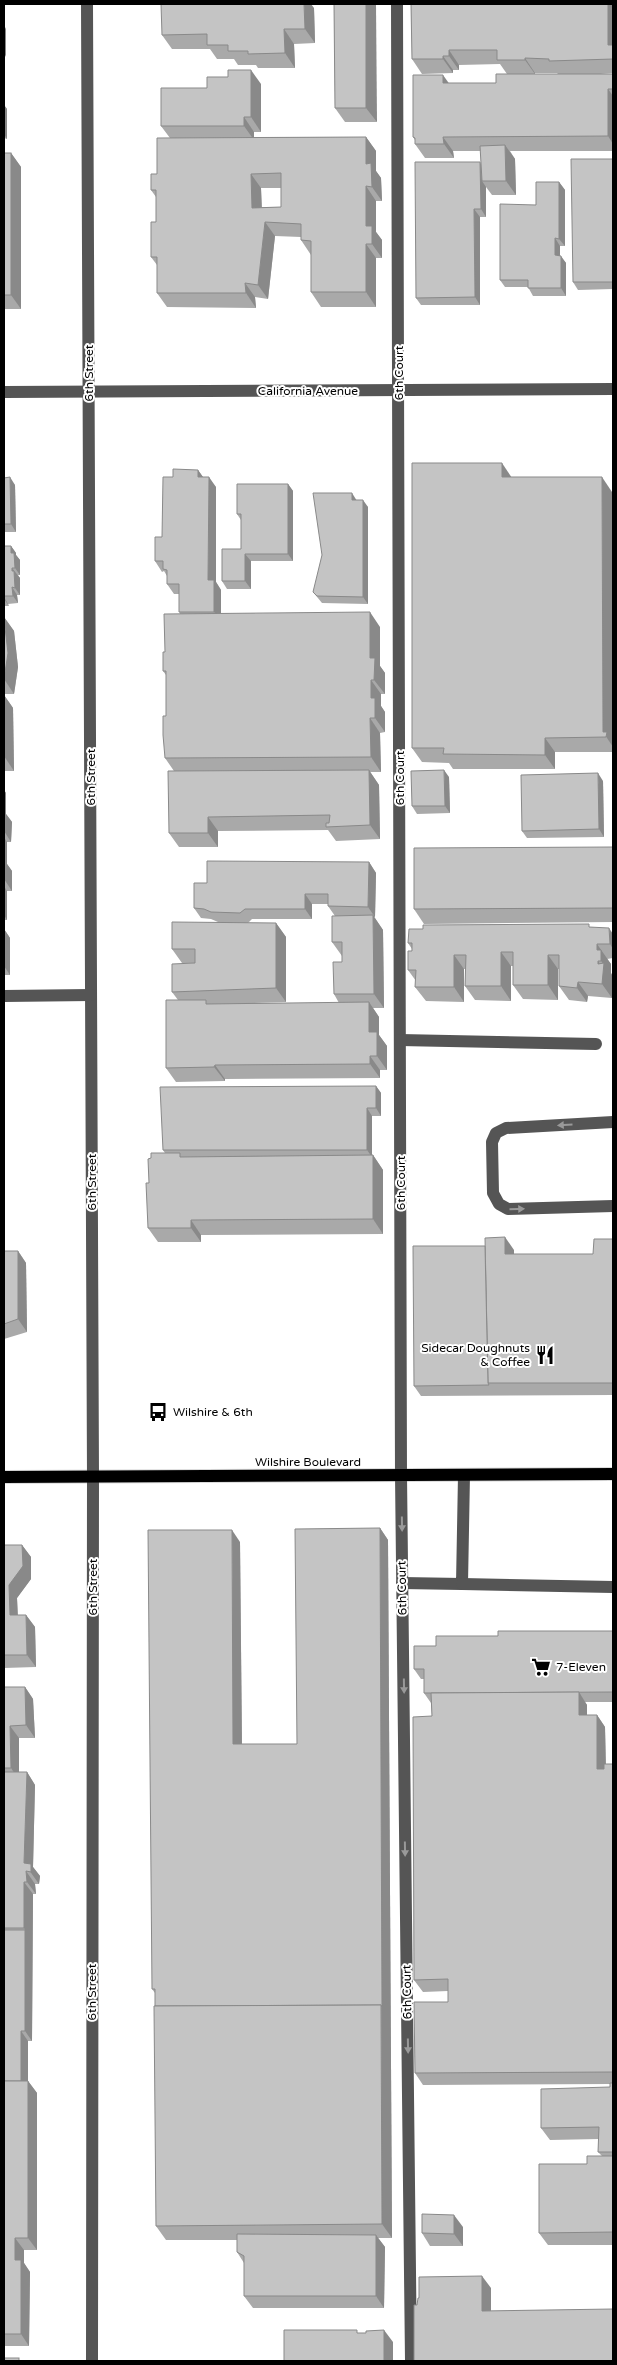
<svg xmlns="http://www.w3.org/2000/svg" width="617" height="2365" font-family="'Varela Round',sans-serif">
<rect width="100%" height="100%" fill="#fff"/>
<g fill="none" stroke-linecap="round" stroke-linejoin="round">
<g stroke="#dbdbdb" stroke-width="14">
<path id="major" d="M4,1477L613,1474"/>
</g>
<g stroke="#555" stroke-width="12">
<path d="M87,4L93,1476L92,2361"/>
<path d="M397,4L401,1475L411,2361"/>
<path d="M4,392L613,389"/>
<path d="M4,996L91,995"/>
<path d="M400,1040L596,1044"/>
<path d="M613,1122L506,1128L496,1133L492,1142L493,1193L499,1204L508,1209L613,1206"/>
<path d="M402,1583L462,1584L464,1475"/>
<path d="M462,1584L613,1587"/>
</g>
<use href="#major" stroke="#000" stroke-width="12"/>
</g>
<g fill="#a9a9a9" fill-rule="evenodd">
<path d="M334,4L377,122H345L335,108Z"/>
<path d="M411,4H613V73L600,74H613V151H510L515,159L516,195H492L486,187V217H480V305H421L416,298L481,162V151H453L454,158H425L415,144V140L413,137L449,83H496L507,74L500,64L459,65V70H453V73L422,74L412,59ZM535,73H557L558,74H535Z"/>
<path d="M314,8L315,43L294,44L295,68H258L256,65H238L234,59H217L210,49H172L162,35Z"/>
<path d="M261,84V132H254V137H366L376,151V171L381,178L382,201H376V232L382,240V258H376V307H321L311,292V255L301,240V237L275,236L268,299L255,297L256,308L167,307L157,293V265L151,257L156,222V197L151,190L170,138L161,126ZM261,188H281V207H262Z"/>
<path d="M4,105L7,109V139L4,138V153H11L21,167V309H4Z"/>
<path d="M613,159V289L578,290L573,282Z"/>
<path d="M559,182L565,190V246H560V256L566,263V296H533L528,287H505L500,280L536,205Z"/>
<path d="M198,470L203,477L216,487V582L221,590V613L380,627V666L385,673V694H381V706L385,712V732L380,733L381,772H370L379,785L380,839L336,841L328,830L218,831V847H179L169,833L174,771L165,758L166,716V675L163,671L165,652L180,613L179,612V594H174L167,584V576L164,571L162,572L155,561L162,537L173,477Z"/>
<path d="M512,477L612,492L613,741V752H555V769H453L449,763L422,762L412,748Z"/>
<path d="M4,478L15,485L16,532H4Z"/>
<path d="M288,484L293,491V561H251V589H227L222,581L241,549V520L237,514Z"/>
<path d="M357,500L368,507V604L322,603L313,592Z"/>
<path d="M4,546H11L16,553V555L20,560V575H18L20,578V595H17L18,603L8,604L9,606H4Z"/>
<path d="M4,617L14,631L18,667L14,694H4Z"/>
<path d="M4,695L13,708L14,771H4Z"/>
<path d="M449,777L450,813L417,814L412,806Z"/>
<path d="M603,781L604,837L527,838L522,831Z"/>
<path d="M4,790L6,793V814L12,822L11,842H7V864L12,871V891H7V920H4Z"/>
<path d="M613,847V922L424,924L414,909Z"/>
<path d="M369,862L376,873L375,917H374L383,930L384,1008H373L379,1017V1035L387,1046V1070H380V1078L225,1079V1081L176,1082L166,1068L178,1000L172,992L195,963H182L172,949L218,922L211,919L201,918L194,908L207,883ZM312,904H328V906L335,916L332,942L342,956V962L334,994L339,1003H252L286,1002V937L276,923H248L252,919H312Z"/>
<path d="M592,927L613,934V958L607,959L611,964V973L613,977L612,998L588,996L587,1002L569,1000L559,986V969H558V1000L523,999L513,985V966H511V1001L475,1000L465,986L466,969H464V1002L426,1001L415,987L416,981L408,970L412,949L408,943L423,929Z"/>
<path d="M4,929L10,938V975H4Z"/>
<path d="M376,1086L381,1093V1116H372V1155H373L383,1170V1234L201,1235V1242H158L148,1228L149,1183L151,1158L165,1153L163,1150Z"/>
<path d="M613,1239V1395L421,1396L414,1386L514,1250V1254H593Z"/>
<path d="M4,1251H18L26,1263L27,1332L4,1339Z"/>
<path d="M380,1528L388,1540L392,2238H378L385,2247L384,2308H253L244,2296V2263L237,2252V2240H166L156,2226L155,2006V1993L152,1989L240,1542L242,1744H297Z"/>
<path d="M4,1545H22L31,1557V1579L17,1598L18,1615H26L35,1627L36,1667L4,1668Z"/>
<path d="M613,1631V1702H585L587,1705V1715H597L605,1727L606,1764H613V2245H548L539,2233L587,2164L602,2156L598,2152L599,2139L550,2140L541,2128L610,2087V2084L423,2085L415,2073L448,2002V1991L423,1992L414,1980L432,1716L431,1703L424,1693V1679H421L414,1669L436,1646L498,1636Z"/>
<path d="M4,1687H25L33,1699L35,1738H19V1772H27L35,1785L33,1867L40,1876L39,1884H35L36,1894H33L32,2041H28V2081L37,2093V2250H24V2263L30,2272L29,2346H4Z"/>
<path d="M463,2227V2246H430L422,2233Z"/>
</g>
<g fill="#898989">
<path d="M304,4H311L314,8L315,43L305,29Z"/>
<path d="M366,4H376L377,122L366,108Z"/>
<path d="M608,4H613V52L608,45Z"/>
<path d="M4,25L6,29V57L4,53Z"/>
<path d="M284,29L294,44L295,68L285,53Z"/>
<path d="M449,50L459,65V70L449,56Z"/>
<path d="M443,56L453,70V73L443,59Z"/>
<path d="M525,58L535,73V74L525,60Z"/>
<path d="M251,70L261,84V132L251,117Z"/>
<path d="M443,75L453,89L443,83Z"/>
<path d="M608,89L613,96V144L608,136Z"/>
<path d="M4,105L7,109V139L4,134Z"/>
<path d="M244,117L254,132V140L244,126Z"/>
<path d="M366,137L376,151V171L381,178L382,201L372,187L366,164Z"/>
<path d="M443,137L453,151L454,158L444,144Z"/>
<path d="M505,145L515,159L516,195L506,181Z"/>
<path d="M11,153L21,167V309L11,295Z"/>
<path d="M480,162L482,181L486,187V217L481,209Z"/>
<path d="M251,174L261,188L262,222L252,208Z"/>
<path d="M559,182L565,190V246L559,239Z"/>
<path d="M366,186L376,201V232L382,240V258L372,244L366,226Z"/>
<path d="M474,209L480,217V305L475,297Z"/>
<path d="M265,222L275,236L268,299L258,285Z"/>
<path d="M555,238L560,246V263L555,255Z"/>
<path d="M366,244L376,258V307L366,292Z"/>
<path d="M561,256L566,263V296L561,288Z"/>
<path d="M245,283L255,297L256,308L246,293Z"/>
<path d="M502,463L512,478L502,477Z"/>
<path d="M198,470L205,480L198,477Z"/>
<path d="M10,477L15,485L16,532L11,524Z"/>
<path d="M209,477L216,487V582L221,590V622L214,612L208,580Z"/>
<path d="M602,477L612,492L613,741V747L603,732Z"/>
<path d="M288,484L293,491V561L288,554Z"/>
<path d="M352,493L357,501L352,500Z"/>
<path d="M363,500L368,507V604L363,597Z"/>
<path d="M11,546L16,553V555L20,560V575L15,568L11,553Z"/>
<path d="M245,554L251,561V589L245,581Z"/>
<path d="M12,568L20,578V595L15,588Z"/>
<path d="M12,587L17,595L18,603L13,596Z"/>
<path d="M4,597L8,604L9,606L4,599Z"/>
<path d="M370,612L380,627V666L385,673V694L374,680L370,658Z"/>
<path d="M4,617L14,631L18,667L14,694L4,679Z"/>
<path d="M371,680L381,694V706L385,712V732L375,718L371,698Z"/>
<path d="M4,695L13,708L14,771L4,756Z"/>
<path d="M370,718L380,733L381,772L371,757Z"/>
<path d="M545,738L555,752V769L545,755Z"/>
<path d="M369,770L379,785L380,839L370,825Z"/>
<path d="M444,770L449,777L450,813L445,806Z"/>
<path d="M598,773L603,781L604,837L599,829Z"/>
<path d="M4,790L6,793V814L12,822L11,842L4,831Z"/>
<path d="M208,817L218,831V847L208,833Z"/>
<path d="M4,837L7,842V864L12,871V891L4,879Z"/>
<path d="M369,862L376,873L375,917L368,907Z"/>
<path d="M4,886L7,891V920L4,915Z"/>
<path d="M305,894L312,904V919L305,909Z"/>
<path d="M373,915L383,930L384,1008L374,994Z"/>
<path d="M276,923L286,937V1002L276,988Z"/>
<path d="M609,928L613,934V949L610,944Z"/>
<path d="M4,929L10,938V975L4,966Z"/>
<path d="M597,944L611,964V973L613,977L612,998L602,984L598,964V961L603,969L604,965L601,961L597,950Z"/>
<path d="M501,952L511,966V1001L501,986Z"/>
<path d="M454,955L464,969V1002L454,987Z"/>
<path d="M548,955L558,969V1000L548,985Z"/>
<path d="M578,982L588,996L587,1002L577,988Z"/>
<path d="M369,1002L379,1017V1035L387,1046V1070L377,1056L369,1032Z"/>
<path d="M370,1056L380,1070V1078L370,1064Z"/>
<path d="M215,1065L225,1079V1081L214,1067Z"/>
<path d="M376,1086L381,1093V1116L376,1108Z"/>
<path d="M367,1108L372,1116V1157L367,1150Z"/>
<path d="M373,1155L383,1170V1234L373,1219Z"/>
<path d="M191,1220L201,1235V1242L191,1228Z"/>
<path d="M505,1237L514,1250V1267L505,1254Z"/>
<path d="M18,1251L26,1263L27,1332L18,1319Z"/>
<path d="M380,1528L388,1540L392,2238L382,2224Z"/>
<path d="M232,1530L240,1542L242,1756L233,1744Z"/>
<path d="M22,1545L31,1557V1579L17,1598L18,1627L10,1615L9,1585Z"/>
<path d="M26,1615L35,1627L36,1667L27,1655Z"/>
<path d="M25,1687L33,1699L35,1738L26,1725Z"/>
<path d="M579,1692L587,1705V1727L579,1715Z"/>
<path d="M597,1715L605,1727L606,1781L597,1769Z"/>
<path d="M10,1726L19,1738V1780L11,1768Z"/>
<path d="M27,1772L35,1785L33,1867L40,1876L39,1884L24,1863Z"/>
<path d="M26,1871L35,1884L36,1894L27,1882Z"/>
<path d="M24,1882L33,1894L32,2041L25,2031V1930L24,1928Z"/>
<path d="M21,2031L28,2041V2093L21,2083Z"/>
<path d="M28,2081L37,2093V2250L28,2238Z"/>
<path d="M454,2215L463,2227V2246L454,2234Z"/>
<path d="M376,2235L385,2247L384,2308L376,2296Z"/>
<path d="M15,2238L24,2250V2263L30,2272L29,2346L21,2334L15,2260Z"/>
<path d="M482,2276L491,2288V2323L482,2311Z"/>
<path d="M384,2330L393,2342V2361H384Z"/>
</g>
<g fill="#c4c4c4" stroke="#898989" fill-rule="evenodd">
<path d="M161,4H304L305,29H284L285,53L248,54V51H228V45H207V34L162,35Z"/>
<path d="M334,4H366V108H335Z"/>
<path d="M411,4H608V45H613V59L549,61V59L525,58V60H497V50H449V56H443V59H412Z"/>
<path d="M228,70H251V117H244V126H161V88H207V77H228Z"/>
<path d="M496,74H613V89H608V136L443,137L444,144H415V138L413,137V75H443V83H496Z"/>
<path d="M366,137V164L371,163L372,187L366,186V226H372V244H366V292H311V241L301,240V224L265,222L258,285L245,283L246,293H157V257H151V222H156V190H151V174H157V138ZM281,173V207L252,208L251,174Z"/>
<path d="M505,145L506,181H482L480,146Z"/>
<rect x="4" y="153" width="7" height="142"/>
<path d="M571,159H613V282H573Z"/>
<path d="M415,162H480L481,209H474L475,297L416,298Z"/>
<path d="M536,182H559V239L555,238V255L561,256V288H528V280H500V204L536,205Z"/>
<path d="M412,463H502V477H602L603,732H607L606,737L545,738V755L443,754L444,748H412Z"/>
<path d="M173,469L198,470V477H209L208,580H214V612H179V584H167V570L163,569V561H155V537H162L163,477H173Z"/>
<path d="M10,477L11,524H4V478Z"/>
<path d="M237,484H288V554H245V581H222V549H241V514H237Z"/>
<path d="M313,493H352V500H363V597L317,596L313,592L322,555Z"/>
<path d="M4,546H11V553H14L15,568H12V571H14L15,588L12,587L13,596H4Z"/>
<path d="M370,612V658H375L374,680H371V698H375V718H370L371,757L165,758L163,735V716H166V671H163V652H165L164,614Z"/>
<path d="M4,619L8,653L4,679Z"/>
<path d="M369,770L370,825L326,827V823H329L330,815L208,817V833H169L168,771Z"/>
<path d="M444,770L445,806H412L411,771Z"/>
<path d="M598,773L599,829L522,831L521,775Z"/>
<path d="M613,847V908L414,909V848Z"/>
<path d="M207,861L369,862L368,907L328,906V894H305V909H245L240,913L211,912L204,909L194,908V883H207Z"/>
<path d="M373,915L374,994H334L333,962H342V942H332V916Z"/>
<path d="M172,922L276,923V988L172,992V964L195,963V949H172Z"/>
<path d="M589,924V927L609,928L610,944H597V950H601V961H598V964L604,963L602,984L578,982L577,988L559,986V955H548V985H513V952H501V986H465L466,955H454V987H415L416,970H408V951H412V943H408L409,929H423V925Z"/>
<path d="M166,1000H206V1004L369,1002V1032H377V1056H370V1064L215,1065L214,1067L166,1068Z"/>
<path d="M376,1086V1108H367V1150H163L160,1087Z"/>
<path d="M151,1153H180V1157L373,1155V1219L191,1220V1228H148L146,1183H149L148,1159L151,1158Z"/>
<path d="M505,1237V1254H593L594,1239H613V1383H488L485,1238Z"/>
<path d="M413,1246H485L488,1383L489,1385L414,1386Z"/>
<path d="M4,1251H18V1319L4,1324Z"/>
<path d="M380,1528L382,2007L381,2005L155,2006V1989H152L148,1530H232L233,1744H297L295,1529Z"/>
<path d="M4,1545H22L23,1566L9,1585L10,1615H26L27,1655H4Z"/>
<path d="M498,1631H613V1692L424,1693V1669H414V1646H436V1636H498Z"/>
<path d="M4,1687H25L26,1725L10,1726L11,1768H4Z"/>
<path d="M579,1692V1715H597V1769H604V1764H613V2072L415,2073L414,2002H448V1979L414,1980L413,1717L432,1716L431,1693Z"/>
<path d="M4,1772H27L24,1863L31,1864V1872L26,1871L27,1882H24V1928H4Z"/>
<path d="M4,1930H25V2031H21V2081H4Z"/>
<path d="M381,2005L382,2224L156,2226L154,2006Z"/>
<path d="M4,2081H28V2238H15V2260H21V2334H4Z"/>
<path d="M610,2083H613V2152H598L599,2127L541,2128V2089L610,2087Z"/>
<path d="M587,2156H613V2232L539,2233V2164H587Z"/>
<path d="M422,2214L454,2215V2234L422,2233Z"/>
<path d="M237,2234L376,2235V2296H244V2256L237,2252Z"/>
<path d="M482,2276V2311L613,2309V2361H414V2305H417L418,2298H419V2277Z"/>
<path d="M284,2330H357V2333H366V2331L384,2330V2361H284Z"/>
<rect x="4" y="2358" width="15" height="3"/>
</g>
<defs><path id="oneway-solid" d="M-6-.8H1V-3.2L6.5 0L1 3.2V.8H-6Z" transform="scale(1.25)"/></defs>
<g fill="#999">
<use href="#oneway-solid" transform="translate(565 1125) rotate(177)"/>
<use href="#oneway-solid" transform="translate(517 1209) rotate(-1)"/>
<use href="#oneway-solid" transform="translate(402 1524) rotate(89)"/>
<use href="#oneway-solid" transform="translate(404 1686) rotate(89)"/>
<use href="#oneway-solid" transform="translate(405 1849) rotate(89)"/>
<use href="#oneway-solid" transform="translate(408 2046) rotate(89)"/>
</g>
<defs>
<g id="restaurant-bare" transform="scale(1.5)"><path d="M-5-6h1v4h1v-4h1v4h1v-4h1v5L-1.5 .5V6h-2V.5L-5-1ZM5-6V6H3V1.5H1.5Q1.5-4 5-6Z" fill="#000" stroke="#fff" stroke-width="2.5" paint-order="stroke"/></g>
<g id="bus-bare" transform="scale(1.5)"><path d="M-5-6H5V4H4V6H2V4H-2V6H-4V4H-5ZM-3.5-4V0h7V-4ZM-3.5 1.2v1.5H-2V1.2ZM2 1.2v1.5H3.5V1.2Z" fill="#000" stroke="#fff" stroke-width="2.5" paint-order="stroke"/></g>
<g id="supermarket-bare" transform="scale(1.5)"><path d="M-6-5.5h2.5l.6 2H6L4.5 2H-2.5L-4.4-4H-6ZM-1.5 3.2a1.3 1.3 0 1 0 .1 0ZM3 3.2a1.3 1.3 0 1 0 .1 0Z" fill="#000" stroke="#fff" stroke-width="2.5" paint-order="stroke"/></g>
</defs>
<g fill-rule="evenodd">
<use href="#restaurant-bare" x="545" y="1355"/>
<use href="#bus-bare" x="158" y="1412"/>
<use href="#supermarket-bare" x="541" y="1667"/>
</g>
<g text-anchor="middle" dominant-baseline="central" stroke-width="4" stroke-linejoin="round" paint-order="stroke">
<g font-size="12" fill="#000" stroke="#fff">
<text transform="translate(89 373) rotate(-90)">6th Street</text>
<text transform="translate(399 373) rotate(-90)">6th Court</text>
<text x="308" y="391">California Avenue</text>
<text transform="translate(91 777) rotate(-90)">6th Street</text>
<text transform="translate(400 778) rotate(-90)">6th Court</text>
<text transform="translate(92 1182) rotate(-90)">6th Street</text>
<text transform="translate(401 1183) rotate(-90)">6th Court</text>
<text x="308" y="1462">Wilshire Boulevard</text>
<text transform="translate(93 1587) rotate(-90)">6th Street</text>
<text transform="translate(402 1588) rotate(-91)">6th Court</text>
<text transform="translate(92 1992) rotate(-90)">6th Street</text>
<text transform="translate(407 1992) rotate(-91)">6th Court</text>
</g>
<g font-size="12" fill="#000" stroke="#fff" text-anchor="start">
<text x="530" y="1348" text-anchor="end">Sidecar Doughnuts<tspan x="530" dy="14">&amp; Coffee</tspan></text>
<text x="173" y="1412">Wilshire &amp; 6th</text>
<text x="556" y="1667">7-Eleven</text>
</g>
</g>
<rect width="617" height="2365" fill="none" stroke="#000000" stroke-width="10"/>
</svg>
